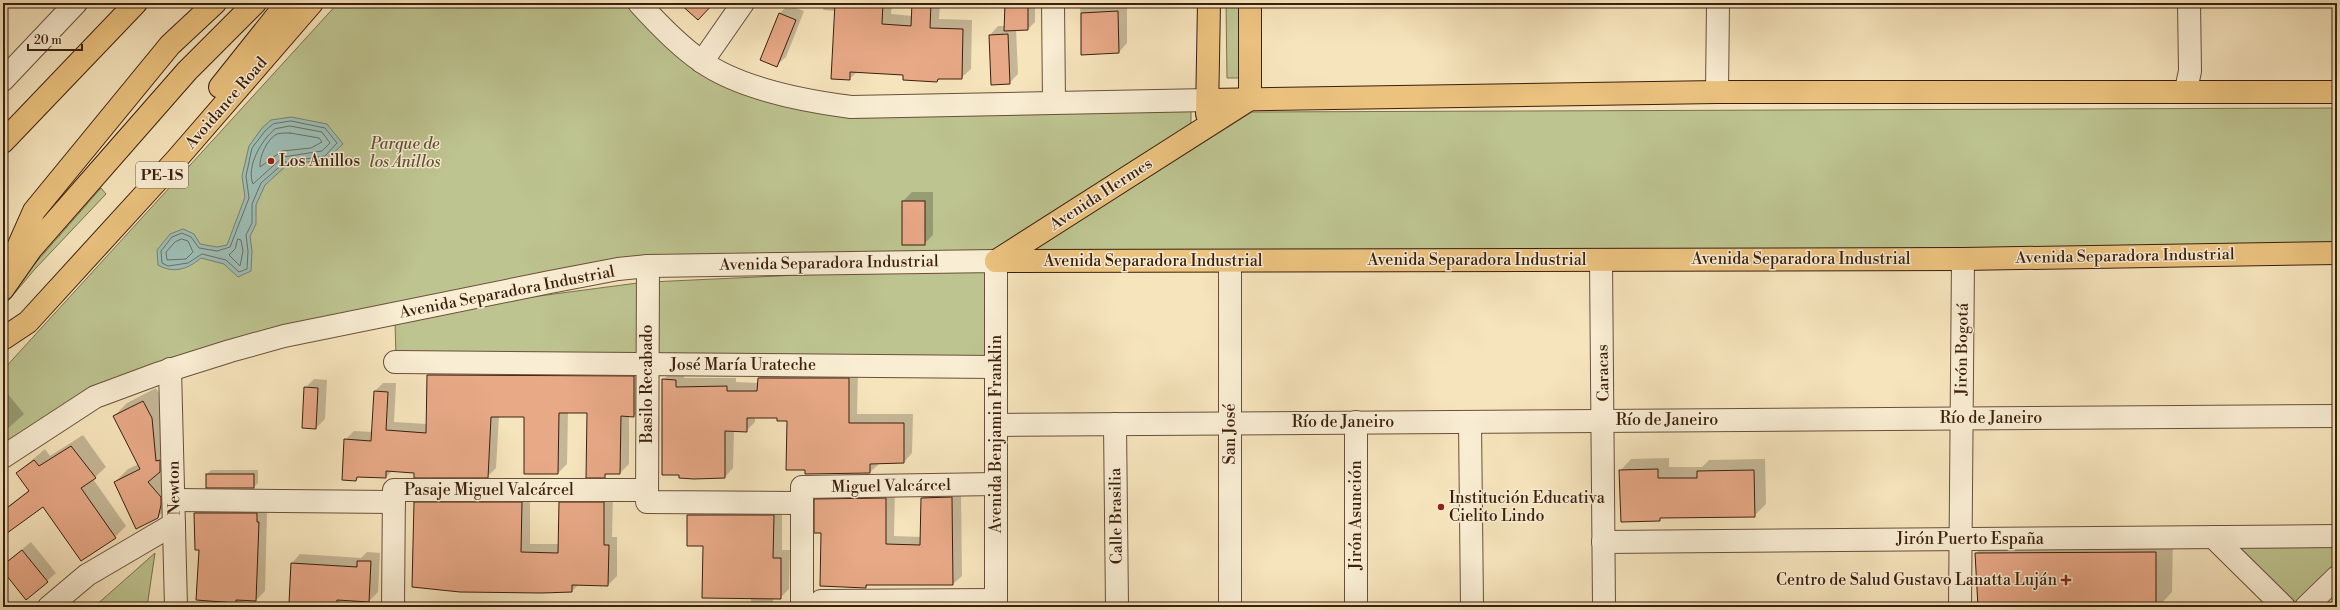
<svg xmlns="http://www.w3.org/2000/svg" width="2340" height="610" font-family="'Libre Bodoni',serif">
<rect width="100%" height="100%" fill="#f6e4bc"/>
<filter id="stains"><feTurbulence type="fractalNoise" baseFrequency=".005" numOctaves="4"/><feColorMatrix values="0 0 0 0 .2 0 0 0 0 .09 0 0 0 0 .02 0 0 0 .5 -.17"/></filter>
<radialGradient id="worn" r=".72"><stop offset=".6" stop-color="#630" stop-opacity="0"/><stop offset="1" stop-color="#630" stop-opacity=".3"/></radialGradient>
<g fill="#bdc490" stroke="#7c724f">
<path d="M338,3H630L763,96L1191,106V127L992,254L644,271L169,362L3,452V370Z"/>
<path d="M1226,3H1239V78H1227Z"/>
<path d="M2337,108V248L1025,255L1252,112Z"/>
<path d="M101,188L106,194L35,269L3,307V304L32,267Z"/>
<path d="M992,266V363L649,362L650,282Z"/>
<path d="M645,282L644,362L396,359L395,321L486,303Z"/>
<path d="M2337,538V565L2296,607L2226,540Z"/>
<path d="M155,553L147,607H94Z"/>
</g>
<path fill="#9dbeb6" stroke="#767e73" d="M291,117L327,124L343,144L327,159L287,165L265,185L256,205V224L250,236L252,251L251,271L238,277L224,264L201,258C188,269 174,274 158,265L157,250L170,234L183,229L194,234L200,244L217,247L227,245L245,197L242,176L249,146L262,128L271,120Z"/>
<g fill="#0003">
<path d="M824,3H892L891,14L913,16V3H940L939,19L972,20L971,69L961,78H940L937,81L904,75L857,72L849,79L836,11L823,10Z"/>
<path d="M1004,3H1035V22L1028,29H1016L1018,74L1009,83L990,35L998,26H1004Z"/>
<path d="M1080,3H1157L1127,4V43L1119,52L1082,53Z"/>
<path d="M788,5L804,11L786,57L777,65L779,14Z"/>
<path d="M912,192H933V235L924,244H903V201Z"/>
<path d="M436,366L643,368V407L634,416H629V464L620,473H608L604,476L588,412H568L567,464L558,473H525V416H499L496,468L488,476L393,470L386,477L360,476L356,479L345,440L354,431L373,432L375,391L383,383H396L394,422L427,424L428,375Z"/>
<path d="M767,369L858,370L857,414H913L912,453L904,462L879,464L870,472L788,420L778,417H755V422L746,431L734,430L733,468L725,477L663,380L672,371H685L684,378H736V382L758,383L759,378Z"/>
<path d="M314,379L327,380L325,419L316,428L305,388Z"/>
<path d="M156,388L165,404L171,504L158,517L115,482L128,469L139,464L114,416L127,403Z"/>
<path d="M8,394L24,414L3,433V398Z"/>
<path d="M83,435L106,467L93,479L126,526L115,537L44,505L3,525V510L29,490L17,473L45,449L50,456Z"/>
<path d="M1669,458V467H1702L1709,460L1765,459L1766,504L1754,516L1662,517L1659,520L1620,471L1631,459Z"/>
<path d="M211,470H258V483L254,487H207V474Z"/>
<path d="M931,489H961L962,576L953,584H869L866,587L822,532L816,500L824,491L895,490L894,536L921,537L922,498Z"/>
<path d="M424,494H530V544H559L560,503L568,494H613L612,537H617V576L608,585L579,584L572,591L415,503Z"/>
<path d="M204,504L265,505V513H267L265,591L256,600L244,599L243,607H222V600L200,549L195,513Z"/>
<path d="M697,506L782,507V550H790L789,589L780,598H773V607H751V598L704,545L688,515Z"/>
<path d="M2173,535L2172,592L2158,607H1979L1976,553L1993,537Z"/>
<path d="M31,542L56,573L47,581L3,570V566L10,559Z"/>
<path d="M367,552L380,553L378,592L369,601L342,600L336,605L292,563L300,554L361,558Z"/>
<path d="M3,595L15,607H3Z"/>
</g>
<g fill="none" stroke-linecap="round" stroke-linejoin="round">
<g stroke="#6c6e62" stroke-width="1">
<path d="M291,121L325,128L337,143L325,156L285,162L261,183L252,204V223L246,235L248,251L247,269L239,272L226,260L202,254L188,263L168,266L162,263L161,251L172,237L182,233L191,237L199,248L217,251L230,247L249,198L246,176L252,148L265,131L273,124Z"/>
<path d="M290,126L322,132L330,143L322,151L283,157L253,184C246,167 261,140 275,129Z"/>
<path d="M290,133L319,138L322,142L311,148L282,151L260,167C259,157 267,139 277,134C281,133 286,133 290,133Z"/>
<path d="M182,239L188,241L193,252L186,259L167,260L166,252L175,242Z"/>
<path d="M238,239L241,240L243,251L240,266L229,255L235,249Z"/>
</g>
</g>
<g fill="#e8a987" stroke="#3b1f0e">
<path d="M679,3H714L698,20Z"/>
<path d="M835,3H883L882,24L911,26L912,3H931L930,28L963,29L962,79H938L937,82L903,80V75L850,72V80L831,79Z"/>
<path d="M1005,3H1028V30L1004,31Z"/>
<path d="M1118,11L1119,53L1081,55V13Z"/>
<path d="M779,13L796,20L777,67L760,60Z"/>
<path d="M1008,34L1010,84L991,85L989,35Z"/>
<rect x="902" y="201" width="23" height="44"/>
<path d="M427,375L634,376V417L621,416L620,474H605V478H586L587,413H559L558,474H524V417H491L488,478H414V473L386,471V478L357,477L356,481L342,480L344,439L371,441L374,391L388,392L386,430L426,433Z"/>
<path d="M758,378H849V423H904V463L870,464V473L805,474V470H786L787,421H777V418H747V432L725,431V478L694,479L679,478V475H662V379L676,380V387L727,386V391H757Z"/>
<path d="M304,387L318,388L316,429L302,428Z"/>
<path d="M143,401L152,418L156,461L160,460V472L148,482L161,497V505L158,518L136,529L114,482L140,469L113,416Z"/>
<path d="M71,446L96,478L81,488L116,538L81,561L43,507L3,536V511L29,491L16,473L34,460L39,466Z"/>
<path d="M1658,469V478H1697V471L1754,470L1755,517L1660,518V521L1621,522L1619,470Z"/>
<rect x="206" y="474" width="48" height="14"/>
<path d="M952,497L953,585H866V588L820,586L821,533H814V499L886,498V544L920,545L921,498Z"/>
<path d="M414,502H522L521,552L558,553L559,502H604V545H609L608,586L572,585V592L542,593L460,592L412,587Z"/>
<path d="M194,513H257V522H259L256,601L236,600V603L196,600L199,550H195Z"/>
<path d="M687,515H774L773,558H781V599L702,598L703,546H687Z"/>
<path d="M22,550L48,582L26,600L3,571V565Z"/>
<path d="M2156,552V607H1978L1975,553Z"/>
<path d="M357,561H371L369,602L337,600V606L289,603L291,563L357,567Z"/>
</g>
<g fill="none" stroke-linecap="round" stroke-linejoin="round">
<g stroke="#6a503a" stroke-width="24">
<g id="minor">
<path d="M639,3C658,24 678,45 701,61C740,89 805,101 851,107L1208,100"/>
<path d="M1053,3L1054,102"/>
<path d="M702,62L743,3"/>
<path d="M3,80L76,3"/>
<path d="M2186,90L2190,71L2189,3"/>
<path d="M1717,92L1718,3"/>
<path d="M1601,260L1604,607"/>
<path d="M1230,261V607"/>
<path d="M648,266L647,502L802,503"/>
<path d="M395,362L996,367"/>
<path d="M170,369L176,607"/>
<path d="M1470,422L1472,607"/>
<path d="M1115,424L1117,607"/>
<path d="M996,425L2337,416"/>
<path d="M3,457L95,397L157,374L230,351L284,336L550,282L618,269L648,266L996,261V607"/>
<path d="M174,500L394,502"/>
<path d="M2213,537L2284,607"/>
<path d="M1603,542L2337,536"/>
<path d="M49,607L87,575L174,524"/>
<path d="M393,607L394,490H647"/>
<path d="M802,607V487L996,484"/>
<path d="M821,607V601L996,600"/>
<path d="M1356,607V422"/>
<path d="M1960,607L1963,259"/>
<path d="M2306,607L2337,577"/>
</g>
</g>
<g stroke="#3b1f0e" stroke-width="24">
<g id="major">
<path d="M1250,99V3"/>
<path d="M1208,100L1717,92H2337"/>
<path d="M1207,114L1209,3"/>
<path d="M996,261L1963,259L2337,253"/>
<path d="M996,261L1250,99"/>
</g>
</g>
<g stroke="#3b1f0e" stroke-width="24">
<g id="highway">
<path d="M220,87L287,3"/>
<path d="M3,142L136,3"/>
<path d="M11,263L34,211L170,45L215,3"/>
<path d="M3,289L31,249L187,71L255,3"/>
<path d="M4,338L28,322L176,160L312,3"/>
</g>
</g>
<use href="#minor" stroke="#f9edd3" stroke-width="22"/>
<use href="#major" stroke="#ebc27e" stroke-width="22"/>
<use href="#highway" stroke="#ebc27e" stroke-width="22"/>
</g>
<g fill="#8f2418" stroke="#f9edd3" stroke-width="1.5">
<circle cx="271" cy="161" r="4"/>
<circle cx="1441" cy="507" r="4"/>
<path d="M2064 574h4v4h4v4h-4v4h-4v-4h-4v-4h4z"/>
</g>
<g text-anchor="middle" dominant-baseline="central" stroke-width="3" stroke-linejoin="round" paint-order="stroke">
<rect fill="#f9edd3" stroke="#745d49" stroke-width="1" x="136" y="162" width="52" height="26" rx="3"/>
<g font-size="15" font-weight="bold" fill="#3b1f0e">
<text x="162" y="175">PE-1S</text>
</g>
<g font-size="16" fill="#3b1f0e" stroke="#f9edd3">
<text transform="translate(226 103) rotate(-49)">Avoidance Road</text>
<text transform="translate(1101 194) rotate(-33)">Avenida Hermes</text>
<text transform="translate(2125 256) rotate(-1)">Avenida Separadora Industrial</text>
<text x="1801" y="259">Avenida Separadora Industrial</text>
<text x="1477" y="260">Avenida Separadora Industrial</text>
<text x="1153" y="261">Avenida Separadora Industrial</text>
<text transform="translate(829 263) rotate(-1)">Avenida Separadora Industrial</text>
<text transform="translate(507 292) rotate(-11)">Avenida Separadora Industrial</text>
<text transform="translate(1962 349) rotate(-89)">Jirón Bogotá</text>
<text x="743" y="365">José María Urateche</text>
<text transform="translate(1603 373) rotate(-91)">Caracas</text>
<text transform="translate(647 384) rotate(-90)">Basilo Recabado</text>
<text x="1991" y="418">Río de Janeiro</text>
<text x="1667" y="420">Río de Janeiro</text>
<text x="1343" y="422">Río de Janeiro</text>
<text transform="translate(996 434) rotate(-90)">Avenida Benjamin Franklin</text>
<text transform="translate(1230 434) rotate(-90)">San José</text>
<text transform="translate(891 486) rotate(-1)">Miguel Valcárcel</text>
<text transform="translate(174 488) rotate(-91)">Newton</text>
<text x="489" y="490">Pasaje Miguel Valcárcel</text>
<text transform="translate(1356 515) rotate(-90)">Jirón Asunción</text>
<text transform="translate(1116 516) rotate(-91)">Calle Brasilia</text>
<text x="1970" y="539">Jirón Puerto España</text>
</g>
<g font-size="16" font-style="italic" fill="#625135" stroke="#f9edd3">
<text x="405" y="144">Parque de<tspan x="405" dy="18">los Anillos</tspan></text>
</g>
<g font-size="16" fill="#3b1f0e" stroke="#f9edd3" text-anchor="start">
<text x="279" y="161">Los Anillos</text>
<text x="1449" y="498">Institución Educativa<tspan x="1449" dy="18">Cielito Lindo</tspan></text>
<text x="2057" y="580" text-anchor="end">Centro de Salud Gustavo Lanatta Luján</text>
</g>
</g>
<rect width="2340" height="610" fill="none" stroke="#f6e4bc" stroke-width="16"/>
<rect x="4" y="4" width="2332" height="602" fill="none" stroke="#3b1f0e" stroke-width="2"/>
<rect x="8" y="8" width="2324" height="594" fill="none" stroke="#3b1f0e"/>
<path d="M28 44v6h54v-6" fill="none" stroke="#3b1f0e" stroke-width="2"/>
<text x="34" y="44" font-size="12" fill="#3b1f0e" stroke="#f9edd3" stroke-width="3" paint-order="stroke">20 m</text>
<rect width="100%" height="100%" filter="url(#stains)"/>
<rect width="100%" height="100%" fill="url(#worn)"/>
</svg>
